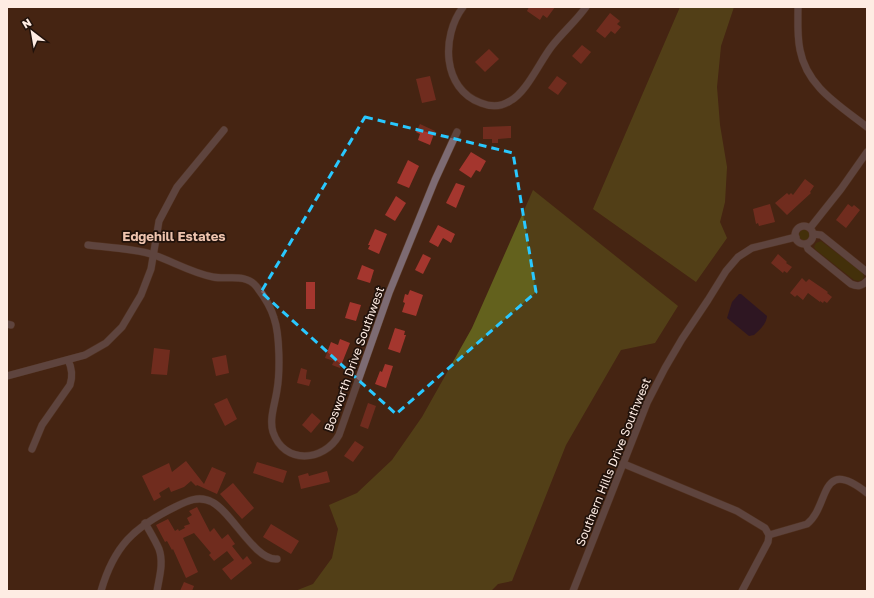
<svg xmlns="http://www.w3.org/2000/svg" width="874" height="598" font-family="'Golos Text',sans-serif">
<rect width="100%" height="100%" fill="#452413"/>
<g fill="#413f00">
<circle cx="805" cy="235" r="6"/>
<path d="M821,241L862,272L864,276L863,279L859,281L854,280L816,250L814,247L816,243Z"/>
</g>
<g fill="#63611d">
<path d="M680,7H734L721,46L717,87L720,125L727,167L725,202L720,222L727,238L696,282L593,209Z"/>
<path d="M533,190L678,306L655,343L621,350L566,445L512,581L498,584L491,591H295L313,584L332,558L338,529L329,505L357,493L392,460L422,417L472,328Z"/>
</g>
<path fill="#130536" d="M739,294H741L767,316C767,323 759,331 754,335L749,336L727,318L732,302Z"/>
<g fill="#a4362e">
<path d="M529,7H555L547,18L543,15L540,20L527,11Z"/>
<path d="M610,13L620,21L617,24L621,27L615,34L611,31L605,38L596,31Z"/>
<path d="M582,45L591,52L581,64L572,56Z"/>
<path d="M489,49L499,59L485,72L475,62Z"/>
<path d="M430,76L436,100L422,103L416,79Z"/>
<path d="M557,76L567,83L558,95L548,88Z"/>
<path d="M420,124L435,131L430,145L418,140L420,134L416,132Z"/>
<path d="M511,126V138L498,139V143H492V139H483V127Z"/>
<path d="M471,152L486,161L480,172L476,170L471,178L459,170Z"/>
<path d="M408,160L419,166L409,188L397,183Z"/>
<path d="M805,179L814,186L810,192L811,193L787,215L775,203L787,193L789,195L791,193L793,195Z"/>
<path d="M456,183L465,186L456,208L446,203Z"/>
<path d="M396,196L406,203L395,221L385,215Z"/>
<path d="M770,204L775,222L759,226L758,223L756,224L753,209Z"/>
<path d="M848,204L852,207L854,205L860,210L846,228L836,220Z"/>
<path d="M438,225L455,234L451,243L443,238L438,247L429,242Z"/>
<path d="M375,229L387,234L379,254L368,249L370,245H368Z"/>
<path d="M423,254L431,258L423,274L415,270Z"/>
<path d="M778,254L787,262L786,263L792,267L787,273L784,271L783,273L771,263Z"/>
<path d="M362,265L374,270L370,283L357,279Z"/>
<path d="M802,278L806,282L809,279L828,292L827,293L832,297L827,303L824,301L823,303L820,301V302L808,293L803,300L797,295L795,297L790,293Z"/>
<rect x="306" y="282" width="9" height="27"/>
<path d="M410,290L423,295L416,316L402,312L405,303L403,302L405,294L408,295Z"/>
<path d="M350,302L361,305L356,321L345,318Z"/>
<path d="M395,328L405,331L404,335H406L400,353L388,349Z"/>
<path d="M340,339L350,343L340,368L332,365L334,361L325,358L331,342L338,345Z"/>
<path d="M154,348L170,350L167,375L151,374Z"/>
<path d="M226,355L229,373L216,376L212,358Z"/>
<path d="M385,364L393,366L386,388L375,384L380,371L382,372Z"/>
<path d="M301,368L307,370L306,376V379L311,380L309,386L297,383Z"/>
<path d="M227,398L237,419L225,426L214,404Z"/>
<path d="M368,403L376,406L368,429L360,426Z"/>
<path d="M312,413L321,421L311,433L302,425Z"/>
<path d="M355,441L364,447L353,462L344,456Z"/>
<path d="M186,461L204,484L212,467L226,473L217,494L197,485L196,486L191,481L184,487L171,492L169,487L159,493L161,497L154,501L142,476L169,463L172,472Z"/>
<path d="M257,462L287,471L283,483L253,473Z"/>
<path d="M327,471L330,482L301,489L298,476L308,473L309,476Z"/>
<path d="M233,483L254,508L242,519L220,494Z"/>
<path d="M197,507L210,532L214,528L222,539L228,534L235,544L232,546L243,560L247,556L252,563L231,580L222,569L234,560L227,551L214,561L209,555L211,553L194,533L183,538L198,572L186,578L173,549L172,550L167,541L165,542L156,525L168,519L175,531L178,529L179,531L185,528L184,526L190,524L187,518L192,515L189,511Z"/>
<path d="M271,524L299,541L291,554L263,537Z"/>
<path d="M184,582L194,586L192,591H180Z"/>
</g>
<g fill="none" stroke-linecap="round" stroke-linejoin="round">
<g stroke="#5f4030" stroke-width="8">
<g id="minor">
<path d="M463,7C441,36 442,89 481,103C491,107 501,107 510,101C527,92 540,61 552,46C563,32 576,21 586,7"/>
<path d="M798,7C798,21 797,36 800,50C807,87 839,105 867,127"/>
<circle cx="804" cy="235" r="9"/>
<path d="M810,228L841,189L867,152"/>
<path d="M813,234L821,235L867,272"/>
<path d="M806,244L808,249L851,284C858,287 862,286 867,281"/>
<path d="M88,245C109,248 134,248 154,255C174,262 192,273 213,277C228,280 245,273 256,286C263,295 271,307 274,318C280,335 280,373 277,390C275,404 269,419 273,432C284,465 324,462 339,435L389,293L435,180L457,132"/>
<path d="M7,324L11,325"/>
<path d="M7,376L85,355L106,343L122,327L141,295L151,269L159,221L177,187L224,130"/>
<path d="M32,449L42,425L70,385C73,376 72,368 68,360"/>
<path d="M624,464L737,511L765,528L769,535L768,542L742,591"/>
<path d="M145,523C150,532 155,540 159,549C164,563 159,578 157,591"/>
<path d="M769,535L807,524C830,506 819,455 867,493"/>
<path d="M101,591C114,546 134,527 175,507C187,501 199,495 212,502C232,512 255,561 277,559"/>
<path d="M573,591L647,403L665,368L682,339L708,300L726,271L738,257L752,248L796,237"/>
</g>
</g>
<use href="#minor" stroke="#7d6b73" stroke-width="7"/>
</g>
<path d="M0 0H874V598H0ZM365,117L513,153L536,292L396,414L261,292Z" fill="#452413" fill-opacity=".55" fill-rule="evenodd"/>
<path fill="none" stroke="#29c8ff" stroke-width="3" stroke-dasharray="8 5" stroke-linejoin="round" d="M365,117L513,153L536,292L396,414L261,292Z"/>
<g text-anchor="middle" dominant-baseline="central" stroke-width="3.5" stroke-linejoin="round" paint-order="stroke">
<g font-size="12" fill="#feece3" stroke="#21120b">
<text transform="translate(354 359) rotate(-70)">Bosworth Drive Southwest</text>
<text transform="translate(613 462) rotate(-68)">Southern Hills Drive Southwest</text>
</g>
<g font-size="13" font-weight="bold" fill="#edc3ae" stroke="#21120b">
<text x="174" y="236">Edgehill Estates</text>
</g>
</g>
<rect width="874" height="598" fill="none" stroke="#feece3" stroke-width="16"/>
<g transform="translate(32 32) rotate(329)" stroke="#21120b" stroke-width="3" paint-order="stroke">
<path d="M0-3L7 15L0 10L-7 15Z" fill="#feece3"/>
<text y="-6" font-size="11" font-weight="bold" text-anchor="middle" fill="#feece3">N</text>
</g>
</svg>
